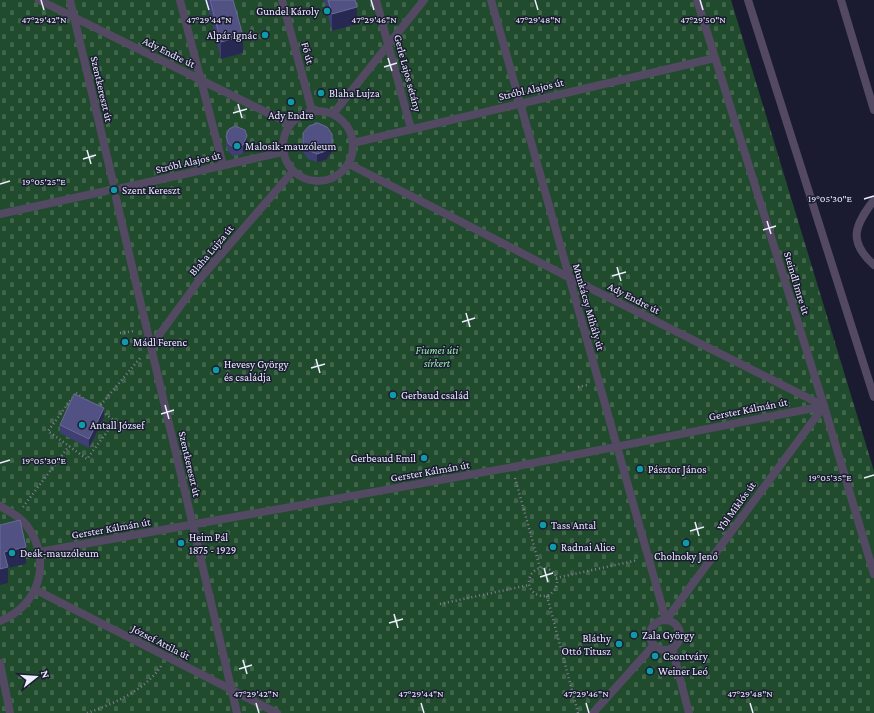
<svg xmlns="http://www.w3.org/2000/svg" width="874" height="713" font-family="'Crimson Pro',serif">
<defs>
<pattern id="cemetery-stones" width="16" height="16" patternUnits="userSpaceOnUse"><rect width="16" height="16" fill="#214b2d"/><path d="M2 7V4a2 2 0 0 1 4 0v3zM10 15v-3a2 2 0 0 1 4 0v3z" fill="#41654c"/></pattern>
</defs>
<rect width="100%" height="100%" fill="#1a1b31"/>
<path fill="url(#cemetery-stones)" d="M0,0H731L874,471V713H0Z"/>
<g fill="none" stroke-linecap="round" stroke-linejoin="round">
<g stroke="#7f8094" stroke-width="2.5" stroke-dasharray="1 3" stroke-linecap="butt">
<path d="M120,333L134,331"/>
<path d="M578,387L587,385"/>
<path d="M76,393L115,421L87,459L48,431Z"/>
<path d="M98,408L141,357"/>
<path d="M515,478L540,568"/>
<path d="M23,507L69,446"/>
<circle cx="543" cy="582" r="14"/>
<path d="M556,578L638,560"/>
<path d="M547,596L578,713"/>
<path d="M440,604L529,585"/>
<path d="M87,713C113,704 146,690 161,666"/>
</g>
<g stroke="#534962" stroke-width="8">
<path d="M39,0L290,124"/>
<path d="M70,0L113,182"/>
<path d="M180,0L223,165"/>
<path d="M282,0L312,111"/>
<path d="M376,0L411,129"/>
<path d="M491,0L666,620"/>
<path d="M697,0L824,406L874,574"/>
<path d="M748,0L874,397"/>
<path d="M841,0L874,110"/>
<circle cx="318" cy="146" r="35"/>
<path d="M333,114L424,0"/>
<path d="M353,143L715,58"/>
<path d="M349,164L570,278L824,406"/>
<path d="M122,188L283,152"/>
<path d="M116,198L237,713"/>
<path d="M874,200C855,225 847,241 874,265"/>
<path d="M0,214L106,191"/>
<path d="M151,346L200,279L293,171"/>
<path d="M0,506C10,512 21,517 27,526C53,561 39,606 0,621"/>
<path d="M39,552L513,467L824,406"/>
<path d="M36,590L277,713"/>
<path d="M666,620L824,406"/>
<circle cx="665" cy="635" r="15"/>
<path d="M672,648L689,713"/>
<path d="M0,663L10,713"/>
<path d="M593,713L654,645"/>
</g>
</g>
<g fill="#3f3f74">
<path d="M206,0H233L243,53L221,59Z"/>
<path d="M324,0H355L357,24L332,31Z"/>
<path d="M303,133L332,143V152L326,160L317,162L308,159L303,152Z"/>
<path d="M226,136L247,145L243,154L233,156L228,151L226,145Z"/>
<path d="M104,417L89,448L60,433V425Z"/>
</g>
<g fill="#282953">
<path d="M357,7V24L332,31V14Z"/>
<path d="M243,36V53L221,59V42Z"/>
<path d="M332,134V152L326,160L317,162V154Z"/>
<path d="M247,136V145L243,154V145Z"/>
<path d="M104,408V417L89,448V439Z"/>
<path d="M26,547V564L8,568V583L0,585V569L4,552Z"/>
</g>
<g fill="#515283" stroke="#6a6a96">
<path d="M210,0H233L243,36L221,42Z"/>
<path d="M328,0H355L357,7L332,14Z"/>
<path d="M318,123L327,127L332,134V144L326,151L317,154L308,150L303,143V133L309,126Z"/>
<path d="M235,126L245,130L247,136L243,145L233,147L228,143L226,136L229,129Z"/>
<path d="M74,394L104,408L89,439L60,425Z"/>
<path d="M20,520L26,547L4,552L8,567L0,569V525Z"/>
</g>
<path fill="none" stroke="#ebedfd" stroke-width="1.5" d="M41,0L44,10M206,0L209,10M371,0L374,10M535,0L538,10M700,0L703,10M388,58L392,71M384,67L397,63M238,104L242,118M233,113L247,109M87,150L91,164M83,159L96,155M0,184L10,181M864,199L874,196M767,221L771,234M763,230L776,226M617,267L621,281M612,276L626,272M466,313L470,327M462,322L475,318M316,359L320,373M311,368L325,364M165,405L169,419M161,414L174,410M0,463L10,460M864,478L874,475M695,522L699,536M690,531L704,527M544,568L548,582M540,577L553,573M394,614L398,628M389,623L403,619M243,660L247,674M239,669L252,665M256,703L259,713M421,703L424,713M586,703L589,713M750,703L753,713"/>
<g fill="#0f9aa8" stroke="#1a1b31" stroke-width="1.5">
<circle cx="327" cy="11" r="4"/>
<circle cx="265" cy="35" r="4"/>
<circle cx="321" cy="93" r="4"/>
<circle cx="291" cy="102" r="4"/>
<circle cx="237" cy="146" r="4"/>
<circle cx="114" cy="190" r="4"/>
<circle cx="125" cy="342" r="4"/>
<circle cx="216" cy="370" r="4"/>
<circle cx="393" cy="395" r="4"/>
<circle cx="82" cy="425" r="4"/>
<circle cx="424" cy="458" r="4"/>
<circle cx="640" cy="469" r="4"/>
<circle cx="543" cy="525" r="4"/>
<circle cx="181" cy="543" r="4"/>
<circle cx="686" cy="543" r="4"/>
<circle cx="553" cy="547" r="4"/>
<circle cx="12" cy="553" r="4"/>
<circle cx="634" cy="635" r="4"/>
<circle cx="619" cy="644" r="4"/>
<circle cx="655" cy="656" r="4"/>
<circle cx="650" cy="671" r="4"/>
</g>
<g text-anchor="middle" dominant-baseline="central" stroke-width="3" stroke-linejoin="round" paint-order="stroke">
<g font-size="11" fill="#ebedfd" stroke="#1a1b31" text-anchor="start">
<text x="319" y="11" text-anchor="end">Gundel Károly</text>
<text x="257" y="35" text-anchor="end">Alpár Ignác</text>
<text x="329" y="93">Blaha Lujza</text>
<text x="291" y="115" text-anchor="middle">Ady Endre</text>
<text x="245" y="146">Malosik-mauzóleum</text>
<text x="122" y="190">Szent Kereszt</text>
<text x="133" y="342">Mádl Ferenc</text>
<text x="224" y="364">Hevesy György<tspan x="224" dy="13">és családja</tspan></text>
<text x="401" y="395">Gerbaud család</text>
<text x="90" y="425">Antall József</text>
<text x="416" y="458" text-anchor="end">Gerbeaud Emil</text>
<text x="648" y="469">Pásztor János</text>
<text x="551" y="525">Tass Antal</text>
<text x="189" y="537">Heim Pál<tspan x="189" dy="13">1875 - 1929</tspan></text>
<text x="561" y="547">Radnai Alice</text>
<text x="20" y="553">Deák-mauzóleum</text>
<text x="686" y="556" text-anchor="middle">Cholnoky Jenő</text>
<text x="642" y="635">Zala György</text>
<text x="611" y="638" text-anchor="end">Bláthy<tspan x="611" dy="13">Ottó Titusz</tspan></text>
<text x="663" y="656">Csontváry</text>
<text x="658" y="671">Weiner Leó</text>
</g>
<g font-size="11" fill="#ebedfd" stroke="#1a1b31">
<text transform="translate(169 52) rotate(26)">Ady Endre út</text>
<text transform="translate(308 53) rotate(75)">Fő út</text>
<text transform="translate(408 73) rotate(75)">Gerle Lajos sétány</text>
<text transform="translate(102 89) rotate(77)">Szentkereszt út</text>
<text transform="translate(531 89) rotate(-13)">Stróbl Alajos út</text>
<text transform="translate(188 162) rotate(-13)">Stróbl Alajos út</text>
<text transform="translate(211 250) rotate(-50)">Blaha Lujza út</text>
<text transform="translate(797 283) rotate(73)">Steindl Imre út</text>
<text transform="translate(634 298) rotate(27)">Ady Endre út</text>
<text transform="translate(589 307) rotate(74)">Munkácsy Mihály út</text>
<text transform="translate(748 409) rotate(-11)">Gerster Kálmán út</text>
<text transform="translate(190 464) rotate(77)">Szentkereszt út</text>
<text transform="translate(430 471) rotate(-10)">Gerster Kálmán út</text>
<text transform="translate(736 506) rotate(-54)">Ybl Miklós út</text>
<text transform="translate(111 528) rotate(-10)">Gerster Kálmán út</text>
<text transform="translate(161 642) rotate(27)">József Attila út</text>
</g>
<g font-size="11" font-style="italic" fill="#99f0ae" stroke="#1a1b31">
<text x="437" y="350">Fiumei úti<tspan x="437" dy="13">sírkert</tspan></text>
</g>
</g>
<g font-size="10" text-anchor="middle" fill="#ebedfd" stroke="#1a1b31" stroke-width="3" stroke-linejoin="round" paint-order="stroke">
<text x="44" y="23">47°29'42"N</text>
<text x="209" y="23">47°29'44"N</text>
<text x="374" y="23">47°29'46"N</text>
<text x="538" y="23">47°29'48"N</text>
<text x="703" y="23">47°29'50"N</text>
<text x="44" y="185">19°05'25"E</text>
<text x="830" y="202">19°05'30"E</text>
<text x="44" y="464">19°05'30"E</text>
<text x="830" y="481">19°05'35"E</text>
<text x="256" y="697">47°29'42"N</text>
<text x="421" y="697">47°29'44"N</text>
<text x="586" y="697">47°29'46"N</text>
<text x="750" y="697">47°29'48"N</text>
</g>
<g transform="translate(36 677) rotate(73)" stroke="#1a1b31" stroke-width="3" paint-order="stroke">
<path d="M0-3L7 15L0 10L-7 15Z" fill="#ebedfd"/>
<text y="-6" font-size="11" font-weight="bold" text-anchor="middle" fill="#ebedfd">N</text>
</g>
</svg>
